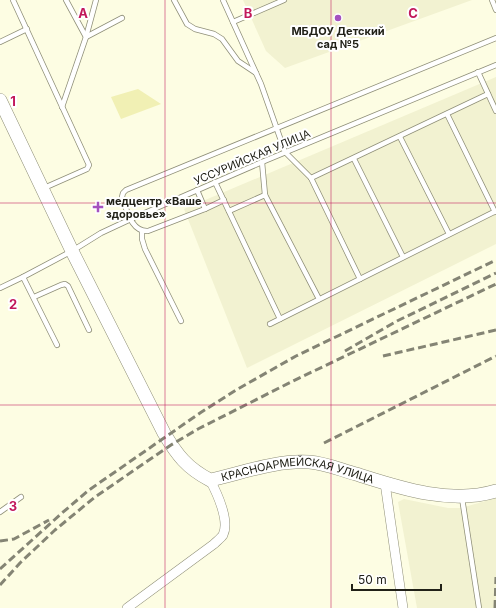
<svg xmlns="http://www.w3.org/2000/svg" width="496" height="608" font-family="Inter,sans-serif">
<rect width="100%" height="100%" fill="#fdfde3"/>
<g fill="#f2f2d1">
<path d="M243,0H472L285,68L266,51Z"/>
<path d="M496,77V244L247,368L184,209Z"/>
<path d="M496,498V608H417L398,502L404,499L448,508H461Z"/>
</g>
<path fill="#f1f0b4" d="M138,89L161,104L121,119L111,97Z"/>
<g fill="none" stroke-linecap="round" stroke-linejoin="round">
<g stroke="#8f8f78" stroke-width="6">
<g id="lane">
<path d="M13,0L89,165L87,169L44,188"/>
<path d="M66,0L86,37L122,18"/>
<path d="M174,0L187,24L195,29L214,34L222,39L238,61L256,73"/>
<path d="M223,0L261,84L285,152L311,178L360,279"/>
<path d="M492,0L496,10"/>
<path d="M233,22L284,0"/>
<path d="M0,42L27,29"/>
<path d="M478,72L496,111"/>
<path d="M62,107L86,37L96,0"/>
<path d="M447,114L495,212"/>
<path d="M400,137L449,234"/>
<path d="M354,159L403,257"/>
<path d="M262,162L265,195L319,299"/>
<path d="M311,178L488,94"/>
<path d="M215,182L280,319"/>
<path d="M197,190L205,209L148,231C131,232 127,210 122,197L123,193L126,190L496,38"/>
<path d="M205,209L224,200"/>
<path d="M229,211L265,195"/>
<path d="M142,231V239L145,249L181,321"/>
<path d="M23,277L57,345"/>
<path d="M0,288L23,277L72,251L101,233L131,219L262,162L496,65"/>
<path d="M34,297L61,285L65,284L68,286L89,330"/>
<path d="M270,324L496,211"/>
<path d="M462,498L479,608"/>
<path d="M0,512L21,497"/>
</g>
</g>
<g stroke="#8f8f78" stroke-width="10">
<g id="street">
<path d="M385,483L403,608"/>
<path d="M127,608L214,544C217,541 221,538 223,535C230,521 217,493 210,480"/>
</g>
</g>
<g stroke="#8f8f78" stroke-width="14">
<g id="secondary">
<path id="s1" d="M0,100L72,251L164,433C177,455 187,468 210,480C242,473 276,460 309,462C325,463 341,470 356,474C400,488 450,505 496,491"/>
</g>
</g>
<use href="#lane" stroke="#fff" stroke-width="4.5"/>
<use href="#street" stroke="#fff" stroke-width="9"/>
<use href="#secondary" stroke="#fff" stroke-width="13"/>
<g stroke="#848474" stroke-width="3" stroke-dasharray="8 4" stroke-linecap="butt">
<path d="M345,351L397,321L496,273"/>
<path d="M383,356L496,330"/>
<path d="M324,443L496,356"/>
<path d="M0,541L14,539L49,520"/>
<path d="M0,569L62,513L89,490L200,413L236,390L296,356L496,260"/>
<path d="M0,585L20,563L55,530L95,497L171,445L198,429L293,381L496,284"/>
<path d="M495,608L496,577"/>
</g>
</g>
<path fill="none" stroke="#c2185b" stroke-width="1" stroke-opacity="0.55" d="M165,0V608M331,0V608M0,203H496M0,405H496"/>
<g fill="#a451bf" stroke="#fff" stroke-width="1.5">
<circle cx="338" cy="18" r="4"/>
<path d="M96 201h4v4h4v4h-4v4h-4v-4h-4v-4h4z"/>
</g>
<g text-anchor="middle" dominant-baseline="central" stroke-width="4" stroke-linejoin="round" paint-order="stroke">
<g font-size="11" font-weight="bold" fill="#212118" stroke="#fff">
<text x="338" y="31">МБДОУ Детский<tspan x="338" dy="13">сад №5</tspan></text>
<text x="106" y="201" text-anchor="start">медцентр «Ваше<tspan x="106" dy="13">здоровье»</tspan></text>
</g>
<g font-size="11" fill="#212118" stroke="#fff">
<text transform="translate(252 157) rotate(-23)">УССУРИЙСКАЯ УЛИЦА</text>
<text stroke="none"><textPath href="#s1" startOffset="528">КРАСНОАРМЕЙСКАЯ УЛИЦА</textPath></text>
</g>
</g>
<g font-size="13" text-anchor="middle" font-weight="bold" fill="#c2185b" stroke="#fff" stroke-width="4" stroke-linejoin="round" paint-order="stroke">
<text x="83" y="18">A</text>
<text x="248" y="18">B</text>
<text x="413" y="18">C</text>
<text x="13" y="106">1</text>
<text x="13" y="309">2</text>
<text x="13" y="511">3</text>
</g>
<path d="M352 584v6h89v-6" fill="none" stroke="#212118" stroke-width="2"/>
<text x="358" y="584" font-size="12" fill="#212118" stroke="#ffffff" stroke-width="3" paint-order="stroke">50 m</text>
</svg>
